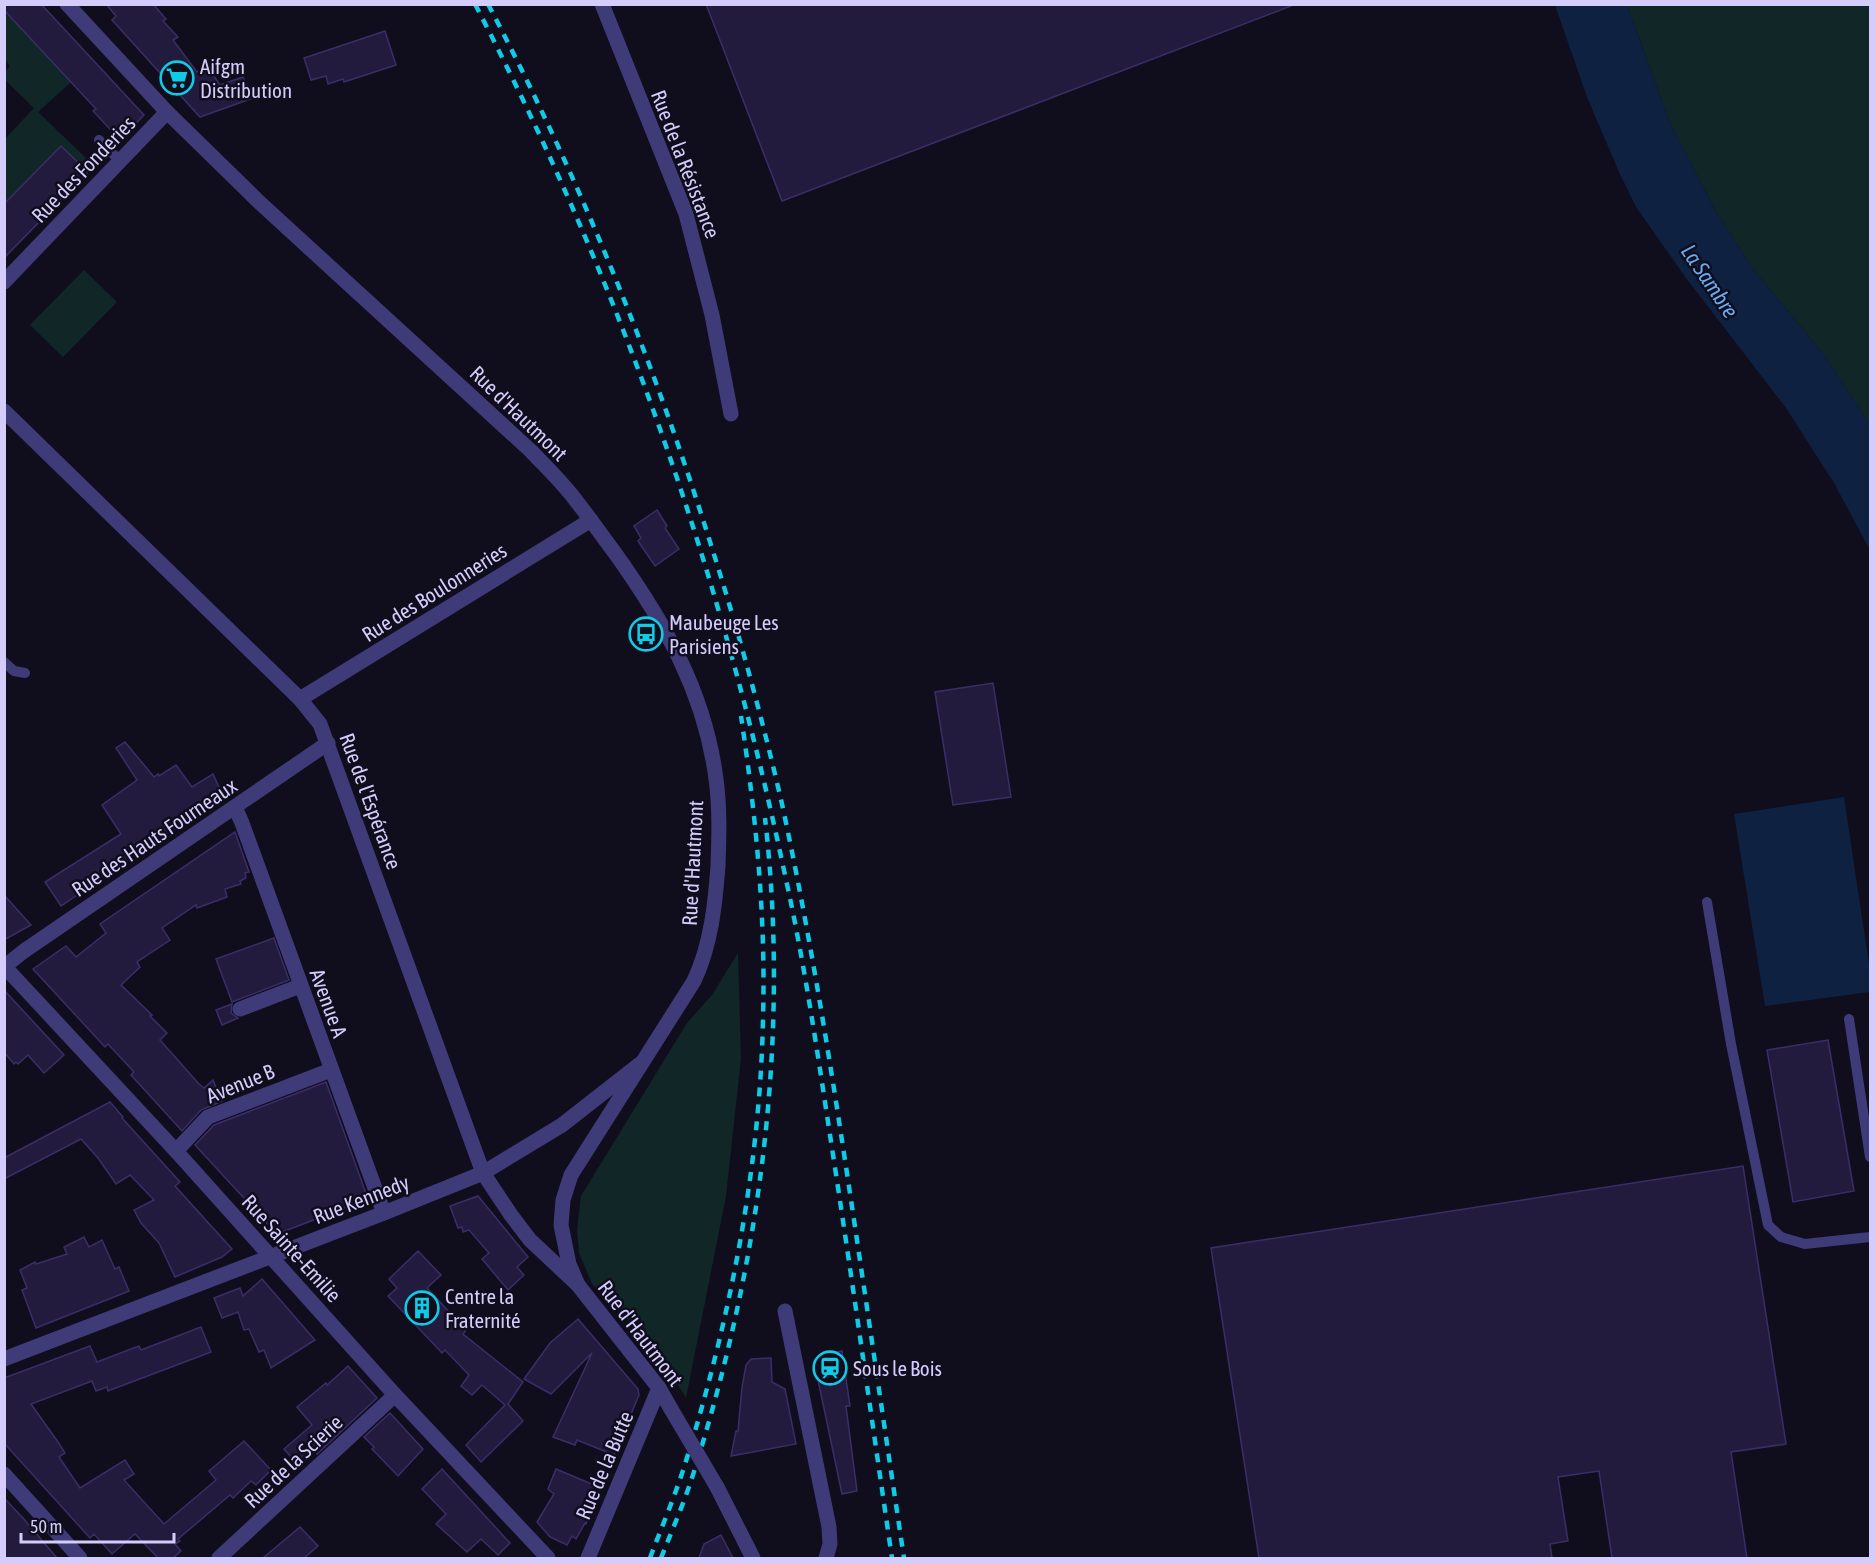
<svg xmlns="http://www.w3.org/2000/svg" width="1875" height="1563" font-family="'Asap Condensed',sans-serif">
<rect width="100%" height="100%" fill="#100d1d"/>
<g fill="#112727">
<path d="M1627,5H1870V424L1824,355L1753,269L1717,213L1671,126Z"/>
<path d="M5,10L71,82L38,112L87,159L98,148L104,155L88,173L61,146L44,165L71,190L64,197L38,171L21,189L47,214L41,221L14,195L5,204V139L34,108L5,80V72L10,66L5,59Z"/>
<path d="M84,270L117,302L63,357L30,325Z"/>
<path d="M738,953L741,1058L726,1196L686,1398L656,1348L592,1284L579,1253L577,1229L581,1196L687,1023L712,995Z"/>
</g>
<g fill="#0f2140">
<path d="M1555,5H1627L1671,126L1717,213L1753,269L1824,355L1870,424V550L1834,483L1786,408L1686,278L1636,207L1619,172L1587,97Z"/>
<path d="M1844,797L1870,971V992L1765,1006L1734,814Z"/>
</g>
<g fill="#221b3d" stroke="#3b2e68" stroke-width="1.5">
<path d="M4,4H41L144,115L120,140L93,111L96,109L4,10Z"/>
<path d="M106,4H153L166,19L163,21L178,37L173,40L197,72L207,66L220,85L243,77L253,98L200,117L112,20L116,16Z"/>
<path d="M706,4H1291V6L782,201Z"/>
<path d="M385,31L396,65L344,82L343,79L328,84L326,76L311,80L304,58Z"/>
<path d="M61,146L88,172L4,258V204Z"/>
<path d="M657,510L667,526L665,528L679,549L655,566L638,541L641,538L634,526Z"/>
<path d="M993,683L1011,797L953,805L935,692Z"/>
<path d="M125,742L154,777L158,774L159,776L176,765L192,787L213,774L223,796L61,906L45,882L121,834L102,805L137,780L116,748Z"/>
<path d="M235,832L249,872L245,873L246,878L240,881L241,884L225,889L227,897L197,908L196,905L162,928L170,940L137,962L140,967L121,985L152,1015L150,1016L167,1033L160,1040L199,1084L204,1088L213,1080L222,1101L201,1110L182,1131L131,1075L134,1072L108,1044L105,1047L33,969L66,946L76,957L106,933L100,924Z"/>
<path d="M4,895L31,925L4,940Z"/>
<path d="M274,938L289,980L232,1002L216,959Z"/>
<path d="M4,990L64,1055L44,1073L28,1055L18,1064L16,1062L14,1064L4,1052Z"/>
<path d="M232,1004L231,1013L238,1018L222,1025L216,1010Z"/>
<path d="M1828,1040L1854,1191L1793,1202L1767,1050Z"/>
<path d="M326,1082L368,1199L277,1234L195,1145L214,1125Z"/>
<path d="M110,1102L123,1117L122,1118L180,1182L175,1186L232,1249L222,1257L175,1277L159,1243L141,1223L134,1210L154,1200L130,1175L116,1184L98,1158L81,1139L4,1179V1158Z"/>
<path d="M1743,1166L1786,1444L1731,1452L1747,1558H1612L1599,1471L1558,1477L1568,1541L1550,1544L1552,1558H1259L1211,1248Z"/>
<path d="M478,1196L528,1257L517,1267L524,1275L508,1290L482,1259L489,1253L469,1230L463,1232L462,1227L458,1228L450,1206Z"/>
<path d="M84,1237L89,1247L102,1240L115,1269L119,1267L129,1291L36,1328L22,1290L27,1288L20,1270L35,1262L36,1264L67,1254L64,1247Z"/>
<path d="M418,1251L441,1275L427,1288L466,1330L463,1334L523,1382L508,1404L523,1421L481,1462L466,1445L505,1405L482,1385L472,1395L461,1386L469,1375L445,1350L442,1353L388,1296L397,1288L389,1279Z"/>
<path d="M262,1279L315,1340L271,1368L264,1350L259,1352L249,1329L244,1330L238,1312L222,1318L214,1298L240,1288L243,1296Z"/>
<path d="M578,1319L638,1389L639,1395L614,1455L577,1440L575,1445L553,1437L592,1353L551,1394L524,1379L550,1343Z"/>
<path d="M201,1327L211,1352L108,1391L107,1387L96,1391L92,1381L31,1404L58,1442L65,1453L59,1457L80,1488L125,1460L134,1474L124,1480L164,1524L216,1480L209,1471L244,1441L271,1470L256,1485L251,1481L233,1498L230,1495L178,1539L180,1541L175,1544L181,1551L173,1558H158L135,1534L112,1554L94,1534L90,1538L4,1443V1378L90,1346L97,1362L139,1346L141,1350Z"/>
<path d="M842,1351L850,1406H846L857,1491L842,1494L814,1361L819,1356Z"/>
<path d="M771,1358L772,1382L785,1389L796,1444L731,1456L736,1431H738L742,1387L746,1365L751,1359Z"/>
<path d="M348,1366L377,1398L317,1454L315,1451L299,1466L284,1449L312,1425L297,1407L326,1383L327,1385Z"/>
<path d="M390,1413L423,1449L398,1476L372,1449L374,1447L364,1437Z"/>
<path d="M442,1469L510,1543L498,1555L481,1539L467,1552L436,1524L446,1514L422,1489Z"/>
<path d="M556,1469L601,1488L586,1524L585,1523L576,1539L572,1536L567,1545L550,1537L537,1522L554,1494L548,1489Z"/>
<path d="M4,1498L23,1518L57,1558H4Z"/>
<path d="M300,1527L318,1546L304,1558H263Z"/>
<path d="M721,1535L733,1558H699L704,1544Z"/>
</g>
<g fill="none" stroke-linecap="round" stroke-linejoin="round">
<g stroke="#3f3b79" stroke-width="10">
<path d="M99,140L120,161"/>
<path d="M4,662L14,671L25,673"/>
<path d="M1707,902L1731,1044L1768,1225L1781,1237L1805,1244L1870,1237"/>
<path d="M1849,1019L1870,1157"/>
</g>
<g stroke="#3f3b79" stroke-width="15">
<path d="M602,4L686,214L712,315L731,414"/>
<path d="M4,282L167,112"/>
<path d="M4,411L300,699L320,724L483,1173L511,1215L530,1240L578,1285"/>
<path d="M300,699L591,520"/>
<path d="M235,807L242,823L384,1213"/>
<path d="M4,966L176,1151L395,1395L548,1558"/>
<path d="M4,967L24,951L328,743"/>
<path d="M240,1009L300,986"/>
<path d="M176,1151L208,1117L331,1070"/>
<path d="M785,1311L829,1527L830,1544L826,1558"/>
<path d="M4,1359L384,1213L483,1173L562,1125L640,1064"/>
<path d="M4,1474L80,1558"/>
<path d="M219,1558L395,1395"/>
<path d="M588,1558L659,1388"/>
</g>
<g stroke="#3f3b79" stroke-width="15">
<path d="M67,4L167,112L259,202L531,451C547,468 564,484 577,502C590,518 602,536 615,553C665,623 705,693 716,779C720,808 719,837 718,866C715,905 711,945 694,981L571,1175L563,1200L561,1225L569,1264L578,1285L659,1388L671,1409"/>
<path d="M717,1487L753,1558"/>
</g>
<g stroke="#0fcbe5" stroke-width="4.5" stroke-dasharray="9 8" stroke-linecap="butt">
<path d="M475,4C620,283 720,568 785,875C805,965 818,1057 832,1148C853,1285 872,1422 892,1558"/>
<path d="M488,4C579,177 653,359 711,545C738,630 762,717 782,804C809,929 829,1054 848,1180C867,1306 885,1432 904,1558"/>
<path d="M650,1558C662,1526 676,1494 686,1461C730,1319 760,1168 763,1019C766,918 756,817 741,716"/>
<path d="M661,1558C673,1528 687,1496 696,1465C761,1256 790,1036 765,818"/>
</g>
<path stroke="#3f3b79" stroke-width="15" d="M671,1409L717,1487"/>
</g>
<defs>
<g id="supermarket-ring" transform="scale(1.725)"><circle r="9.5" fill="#100d1d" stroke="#0fcbe5" stroke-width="1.5"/><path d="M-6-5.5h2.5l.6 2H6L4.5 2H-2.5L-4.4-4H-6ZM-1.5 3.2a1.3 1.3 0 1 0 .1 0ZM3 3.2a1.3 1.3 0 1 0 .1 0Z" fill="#0fcbe5"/></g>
<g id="bus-ring" transform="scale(1.725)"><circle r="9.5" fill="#100d1d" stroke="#0fcbe5" stroke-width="1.5"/><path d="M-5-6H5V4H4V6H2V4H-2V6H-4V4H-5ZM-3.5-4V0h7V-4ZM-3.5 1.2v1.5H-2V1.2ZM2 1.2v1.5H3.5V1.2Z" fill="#0fcbe5"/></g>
<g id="building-ring" transform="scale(1.725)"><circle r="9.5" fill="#100d1d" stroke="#0fcbe5" stroke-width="1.5"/><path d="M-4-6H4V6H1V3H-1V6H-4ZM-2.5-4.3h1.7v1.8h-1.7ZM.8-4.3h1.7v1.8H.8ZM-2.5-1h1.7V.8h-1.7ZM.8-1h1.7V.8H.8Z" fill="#0fcbe5"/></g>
<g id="station-ring" transform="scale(1.725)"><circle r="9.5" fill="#100d1d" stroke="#0fcbe5" stroke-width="1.5"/><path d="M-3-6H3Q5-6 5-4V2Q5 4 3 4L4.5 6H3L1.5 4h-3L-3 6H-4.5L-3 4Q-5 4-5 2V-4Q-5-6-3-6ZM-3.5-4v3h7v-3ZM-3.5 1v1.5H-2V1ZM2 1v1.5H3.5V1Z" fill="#0fcbe5"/></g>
</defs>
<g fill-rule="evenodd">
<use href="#supermarket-ring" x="177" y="78"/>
<use href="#bus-ring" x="646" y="634"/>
<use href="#building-ring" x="422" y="1308"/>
<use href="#station-ring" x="830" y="1368"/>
</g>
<g text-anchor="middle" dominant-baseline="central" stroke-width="5" stroke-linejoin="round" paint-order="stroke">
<g font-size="21" fill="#d4cdfc" stroke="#100d1d" text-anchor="start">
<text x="200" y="66">Aifgm<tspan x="200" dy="24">Distribution</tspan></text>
<text x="669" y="622">Maubeuge Les<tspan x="669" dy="24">Parisiens</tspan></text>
<text x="445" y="1296">Centre la<tspan x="445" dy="24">Fraternité</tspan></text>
<text x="853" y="1368">Sous le Bois</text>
</g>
<g font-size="21" fill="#d4cdfc" stroke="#100d1d">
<text transform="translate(686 164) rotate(69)">Rue de la Résistance</text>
<text transform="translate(83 169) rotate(-46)">Rue des Fonderies</text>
<text transform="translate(519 413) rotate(44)">Rue d'Hautmont</text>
<text transform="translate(434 592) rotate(-32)">Rue des Boulonneries</text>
<text transform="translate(371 801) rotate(70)">Rue de l'Espérance</text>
<text transform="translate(154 837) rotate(-34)">Rue des Hauts Fourneaux</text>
<text transform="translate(692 863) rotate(-87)">Rue d'Hautmont</text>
<text transform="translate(329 1003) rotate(70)">Avenue A</text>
<text transform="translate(240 1083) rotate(-22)">Avenue B</text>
<text transform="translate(361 1199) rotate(-21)">Rue Kennedy</text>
<text transform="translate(292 1248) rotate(48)">Rue Sainte-Emilie</text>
<text transform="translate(641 1333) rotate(53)">Rue d'Hautmont</text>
<text transform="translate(293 1461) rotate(-43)">Rue de la Scierie</text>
<text transform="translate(604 1465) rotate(-67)">Rue de la Butte</text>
</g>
<g font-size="22" font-style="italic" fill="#62adf4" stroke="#100d1d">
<text transform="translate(1710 281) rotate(56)">La Sambre</text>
</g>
</g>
<rect width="1875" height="1563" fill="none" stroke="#d4cdfc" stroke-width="12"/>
<path d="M21 1533v9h153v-9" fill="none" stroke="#d4cdfc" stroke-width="3"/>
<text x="30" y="1533" font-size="18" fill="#d4cdfc" stroke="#100d1d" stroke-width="4.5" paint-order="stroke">50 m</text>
</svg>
